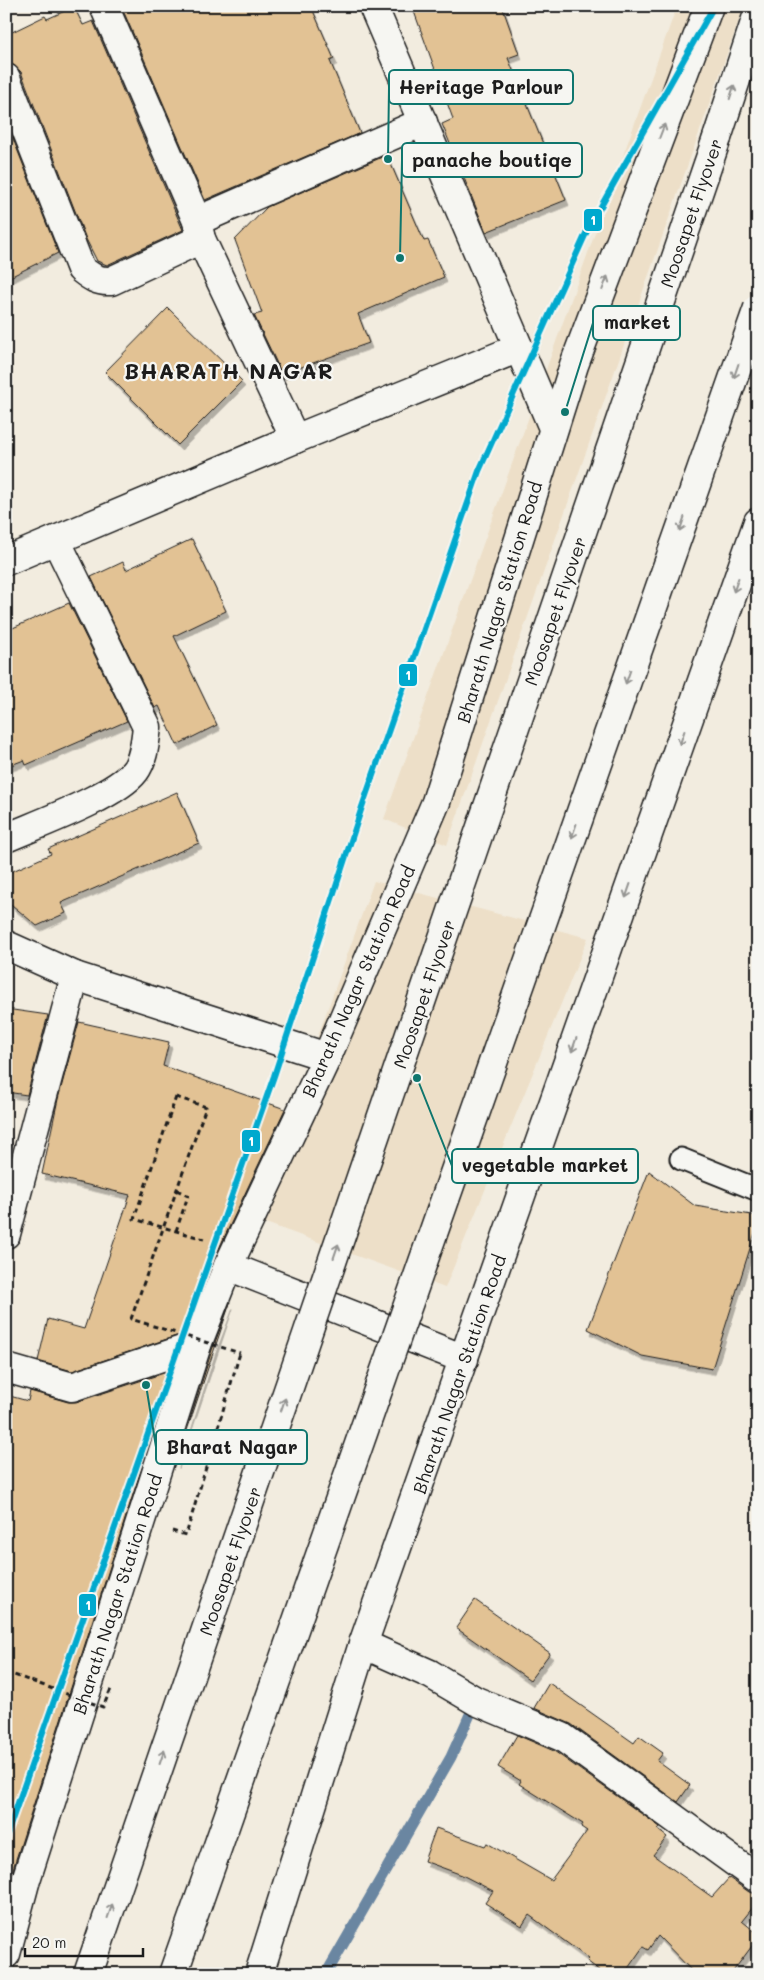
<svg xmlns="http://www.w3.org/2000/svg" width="764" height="1980" font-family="Mali,sans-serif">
<defs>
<filter id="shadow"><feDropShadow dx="3" dy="5.5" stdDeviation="0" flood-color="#0004"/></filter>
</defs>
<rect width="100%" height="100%" fill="#f2ecdf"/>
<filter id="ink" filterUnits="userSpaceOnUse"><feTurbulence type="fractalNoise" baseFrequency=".02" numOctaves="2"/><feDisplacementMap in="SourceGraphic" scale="10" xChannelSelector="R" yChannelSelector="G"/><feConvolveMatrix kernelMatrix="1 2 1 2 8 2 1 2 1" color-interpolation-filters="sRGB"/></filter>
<g filter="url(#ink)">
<g fill="#eddfc8">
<path d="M677,6H744L447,845L384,819Z"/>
<path d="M374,881L588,938L445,1288L252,1218Z"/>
</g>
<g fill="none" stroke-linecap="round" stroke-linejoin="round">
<path stroke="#6a86a1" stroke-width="11" d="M326,1974L451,1757L476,1701"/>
</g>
<g fill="#e2c294" stroke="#1c1c1c" filter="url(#shadow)">
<path d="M126,6H311L334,59L330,61L360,133L205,200L122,8Z"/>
<path d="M412,6H502L519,54L508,58L566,200L486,232L442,124L453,119Z"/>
<path d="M74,7L83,25L93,21L183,230L107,265L97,261L86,239L21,72L15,66L6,63V35L45,16L47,19Z"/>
<path d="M6,121L58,253L6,279Z"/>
<path d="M387,155L424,241L428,240L444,277L358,314L369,343L282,374L254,315L262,313L235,240L267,207Z"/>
<path d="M168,308L242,381L178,445L105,372Z"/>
<path d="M192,539L226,611L174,636L217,725L177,745L159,706L155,708L91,577L123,562L126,570Z"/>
<path d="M69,603L127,721L26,765L24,760L6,767V631Z"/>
<path d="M177,792L199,843L61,903L66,913L37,926L6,900V874L51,854L48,849Z"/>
<path d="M6,1009L48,1015L27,1095L6,1092Z"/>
<path d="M79,1022L169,1042L163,1066L285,1109L214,1259L185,1333L72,1371L38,1361L48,1319L84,1329L130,1195L42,1174L58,1099Z"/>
<path d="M649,1171L695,1206L758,1216V1223L712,1369L642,1356L588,1329Z"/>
<path d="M230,1303L176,1463L212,1350Z"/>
<path d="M173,1370L10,1878L9,1881L6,1880V1395L28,1401L30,1391L68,1402H76Z"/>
<path d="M475,1600L550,1653L530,1680L456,1628Z"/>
<path d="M549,1683L634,1743L639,1736L663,1753L657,1761L690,1785L678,1802L571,1724L534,1708Z"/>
<path d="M517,1735L554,1751L660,1827L658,1830L667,1837L653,1855L712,1897L729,1878L749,1892L758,1894V1901L742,1921L758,1934V1938L731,1974H695L658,1936L648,1950L643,1947L624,1974H604L587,1961L589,1959L529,1915L522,1926L485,1903L493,1891L462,1875L424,1861L436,1828L485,1846L487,1843L551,1880L587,1831L581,1827L583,1824L519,1784L521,1781L498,1767Z"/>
</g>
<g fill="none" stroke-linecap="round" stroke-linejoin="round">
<g stroke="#1c1c1c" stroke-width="25">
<path id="lane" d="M681,1159L758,1190"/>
</g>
<g stroke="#1c1c1c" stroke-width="31">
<g id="street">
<path d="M104,6L197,221L201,239L295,439"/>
<path d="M373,6L553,428"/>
<path d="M6,78L81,269C91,277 98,282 111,281L201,239"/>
<path d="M197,221L423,122"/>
<path d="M6,561L295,439L519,348"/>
<path d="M6,838C38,824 116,796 135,771C144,759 145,741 147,727L56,540"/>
<path d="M6,945L75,976L327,1057"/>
<path d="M6,1234L75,976"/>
<path d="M6,1368L72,1387L197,1345"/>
<path d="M363,1644L430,1674L476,1701L562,1737L758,1879"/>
</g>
</g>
<g stroke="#1c1c1c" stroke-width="31">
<g id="secondary">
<path d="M228,1266L464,1359"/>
<path d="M6,1954L25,1883L197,1345L228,1266L327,1057L436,802L574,365L709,6"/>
<path d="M259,1974L363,1644L758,522"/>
</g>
</g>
<g stroke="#1c1c1c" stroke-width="31">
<path id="highway" d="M717,138L758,13"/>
</g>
<g stroke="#1c1c1c" stroke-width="3" stroke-dasharray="5 4" stroke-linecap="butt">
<path d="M176,1097L134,1219L204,1239"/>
<path d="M176,1231L188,1196L177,1190"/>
<path d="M172,1531L186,1535L240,1353"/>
</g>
<use href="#lane" stroke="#f6f6f2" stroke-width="21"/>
<use href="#street" stroke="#f6f6f2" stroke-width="28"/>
<use href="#secondary" stroke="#f6f6f2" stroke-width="28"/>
<use href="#highway" stroke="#f6f6f2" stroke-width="28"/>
<g stroke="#1c1c1c" stroke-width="31" stroke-linecap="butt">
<g id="highway-bridge">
<path d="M88,1974L717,138"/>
<path d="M173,1974L758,308"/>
</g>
</g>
<g stroke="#1c1c1c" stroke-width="3" stroke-dasharray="5 4" stroke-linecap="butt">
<path d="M176,1097L206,1107L131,1319L240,1353"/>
<path d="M6,1672L103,1707L111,1689"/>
</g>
<use href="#highway-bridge" stroke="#f6f6f2" stroke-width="28"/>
<g stroke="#f6f6f2" stroke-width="10">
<path id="metro-1" d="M6,1837L274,1076L362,807L479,471L587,231L714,6"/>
</g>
<use href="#metro-1" stroke="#00a9ce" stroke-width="6"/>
</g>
<defs><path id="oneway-shaft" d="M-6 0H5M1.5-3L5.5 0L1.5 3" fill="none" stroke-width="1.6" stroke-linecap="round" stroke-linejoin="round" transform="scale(1.25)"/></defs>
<g stroke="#949492">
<use href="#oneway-shaft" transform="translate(732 92) rotate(-72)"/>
<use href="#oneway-shaft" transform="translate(662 131) rotate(-69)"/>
<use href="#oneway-shaft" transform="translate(605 283) rotate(-69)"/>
<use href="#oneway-shaft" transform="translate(736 371) rotate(109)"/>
<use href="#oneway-shaft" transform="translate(682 524) rotate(109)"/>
<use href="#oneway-shaft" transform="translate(736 585) rotate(109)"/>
<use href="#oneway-shaft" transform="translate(628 677) rotate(109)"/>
<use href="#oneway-shaft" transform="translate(682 738) rotate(109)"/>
<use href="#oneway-shaft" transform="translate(574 831) rotate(109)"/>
<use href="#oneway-shaft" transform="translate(628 891) rotate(109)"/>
<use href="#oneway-shaft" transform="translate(574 1045) rotate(109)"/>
<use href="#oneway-shaft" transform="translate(336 1251) rotate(-71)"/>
<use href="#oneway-shaft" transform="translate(283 1405) rotate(-71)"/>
<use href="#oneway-shaft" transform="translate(162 1757) rotate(-71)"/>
<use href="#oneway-shaft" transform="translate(110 1911) rotate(-71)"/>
</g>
</g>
<g text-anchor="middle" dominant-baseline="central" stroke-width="4.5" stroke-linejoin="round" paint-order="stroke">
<g font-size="18" fill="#1c1c1c" stroke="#f6f6f2">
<text transform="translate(691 213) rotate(-71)">Moosapet Flyover</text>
<text transform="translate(499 602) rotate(-73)">Bharath Nagar Station Road</text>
<text transform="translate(555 611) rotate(-71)">Moosapet Flyover</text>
<text transform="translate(358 981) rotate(-66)">Bharath Nagar Station Road</text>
<text transform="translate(424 994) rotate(-71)">Moosapet Flyover</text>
<text transform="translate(459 1374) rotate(-71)">Bharath Nagar Station Road</text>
<text transform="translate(230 1561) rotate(-71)">Moosapet Flyover</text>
<text transform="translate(117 1594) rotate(-72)">Bharath Nagar Station Road</text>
</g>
<g font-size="22" font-weight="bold" letter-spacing="1" fill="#1c1c1c" stroke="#f6f6f2">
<text x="229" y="370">BHARATH NAGAR</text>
</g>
</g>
<path fill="none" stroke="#0f766e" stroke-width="2" d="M388 159L389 87M400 258L402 160M565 412L593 323M417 1078L452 1166M146 1385L156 1447"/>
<g fill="#0f766e" stroke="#f6f6f2" stroke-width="2">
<circle cx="388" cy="159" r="5"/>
<circle cx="400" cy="258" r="5"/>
<circle cx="565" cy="412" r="5"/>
<circle cx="417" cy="1078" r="5"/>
<circle cx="146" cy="1385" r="5"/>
</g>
<g fill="#f6f6f2" stroke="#0f766e" stroke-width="2">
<rect x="389" y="70" width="184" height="34" rx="5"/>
<rect x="402" y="143" width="180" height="34" rx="5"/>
<rect x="593" y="306" width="87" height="34" rx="5"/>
<rect x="452" y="1149" width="186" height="34" rx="5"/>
<rect x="156" y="1430" width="151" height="34" rx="5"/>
</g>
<g font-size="19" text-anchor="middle" font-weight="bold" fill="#1c1c1c">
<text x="481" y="94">Heritage Parlour</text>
<text x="492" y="167">panache boutiqe</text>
<text x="637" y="329">market</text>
<text x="545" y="1172">vegetable market</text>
<text x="232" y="1454">Bharat Nagar</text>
</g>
<g stroke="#f6f6f2" stroke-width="2">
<rect x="583" y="208" width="20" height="24" rx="5" fill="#00a9ce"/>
<rect x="398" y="663" width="20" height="24" rx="5" fill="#00a9ce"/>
<rect x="241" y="1129" width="20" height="24" rx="5" fill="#00a9ce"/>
<rect x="78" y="1593" width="19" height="24" rx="5" fill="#00a9ce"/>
</g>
<g font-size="14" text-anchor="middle" font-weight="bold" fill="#fff">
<text x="593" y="225">1</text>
<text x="408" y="680">1</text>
<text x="251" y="1146">1</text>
<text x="88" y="1610">1</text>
</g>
<rect width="764" height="1980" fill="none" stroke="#f6f6f2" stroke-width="25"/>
<rect x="12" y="12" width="739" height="1955" fill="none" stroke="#1c1c1c" stroke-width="2" filter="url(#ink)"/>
<path d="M25 1948v8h118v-8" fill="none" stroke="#1c1c1c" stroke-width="2.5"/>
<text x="32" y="1948" font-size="15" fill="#1c1c1c" stroke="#f6f6f2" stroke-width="4" paint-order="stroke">20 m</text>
</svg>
